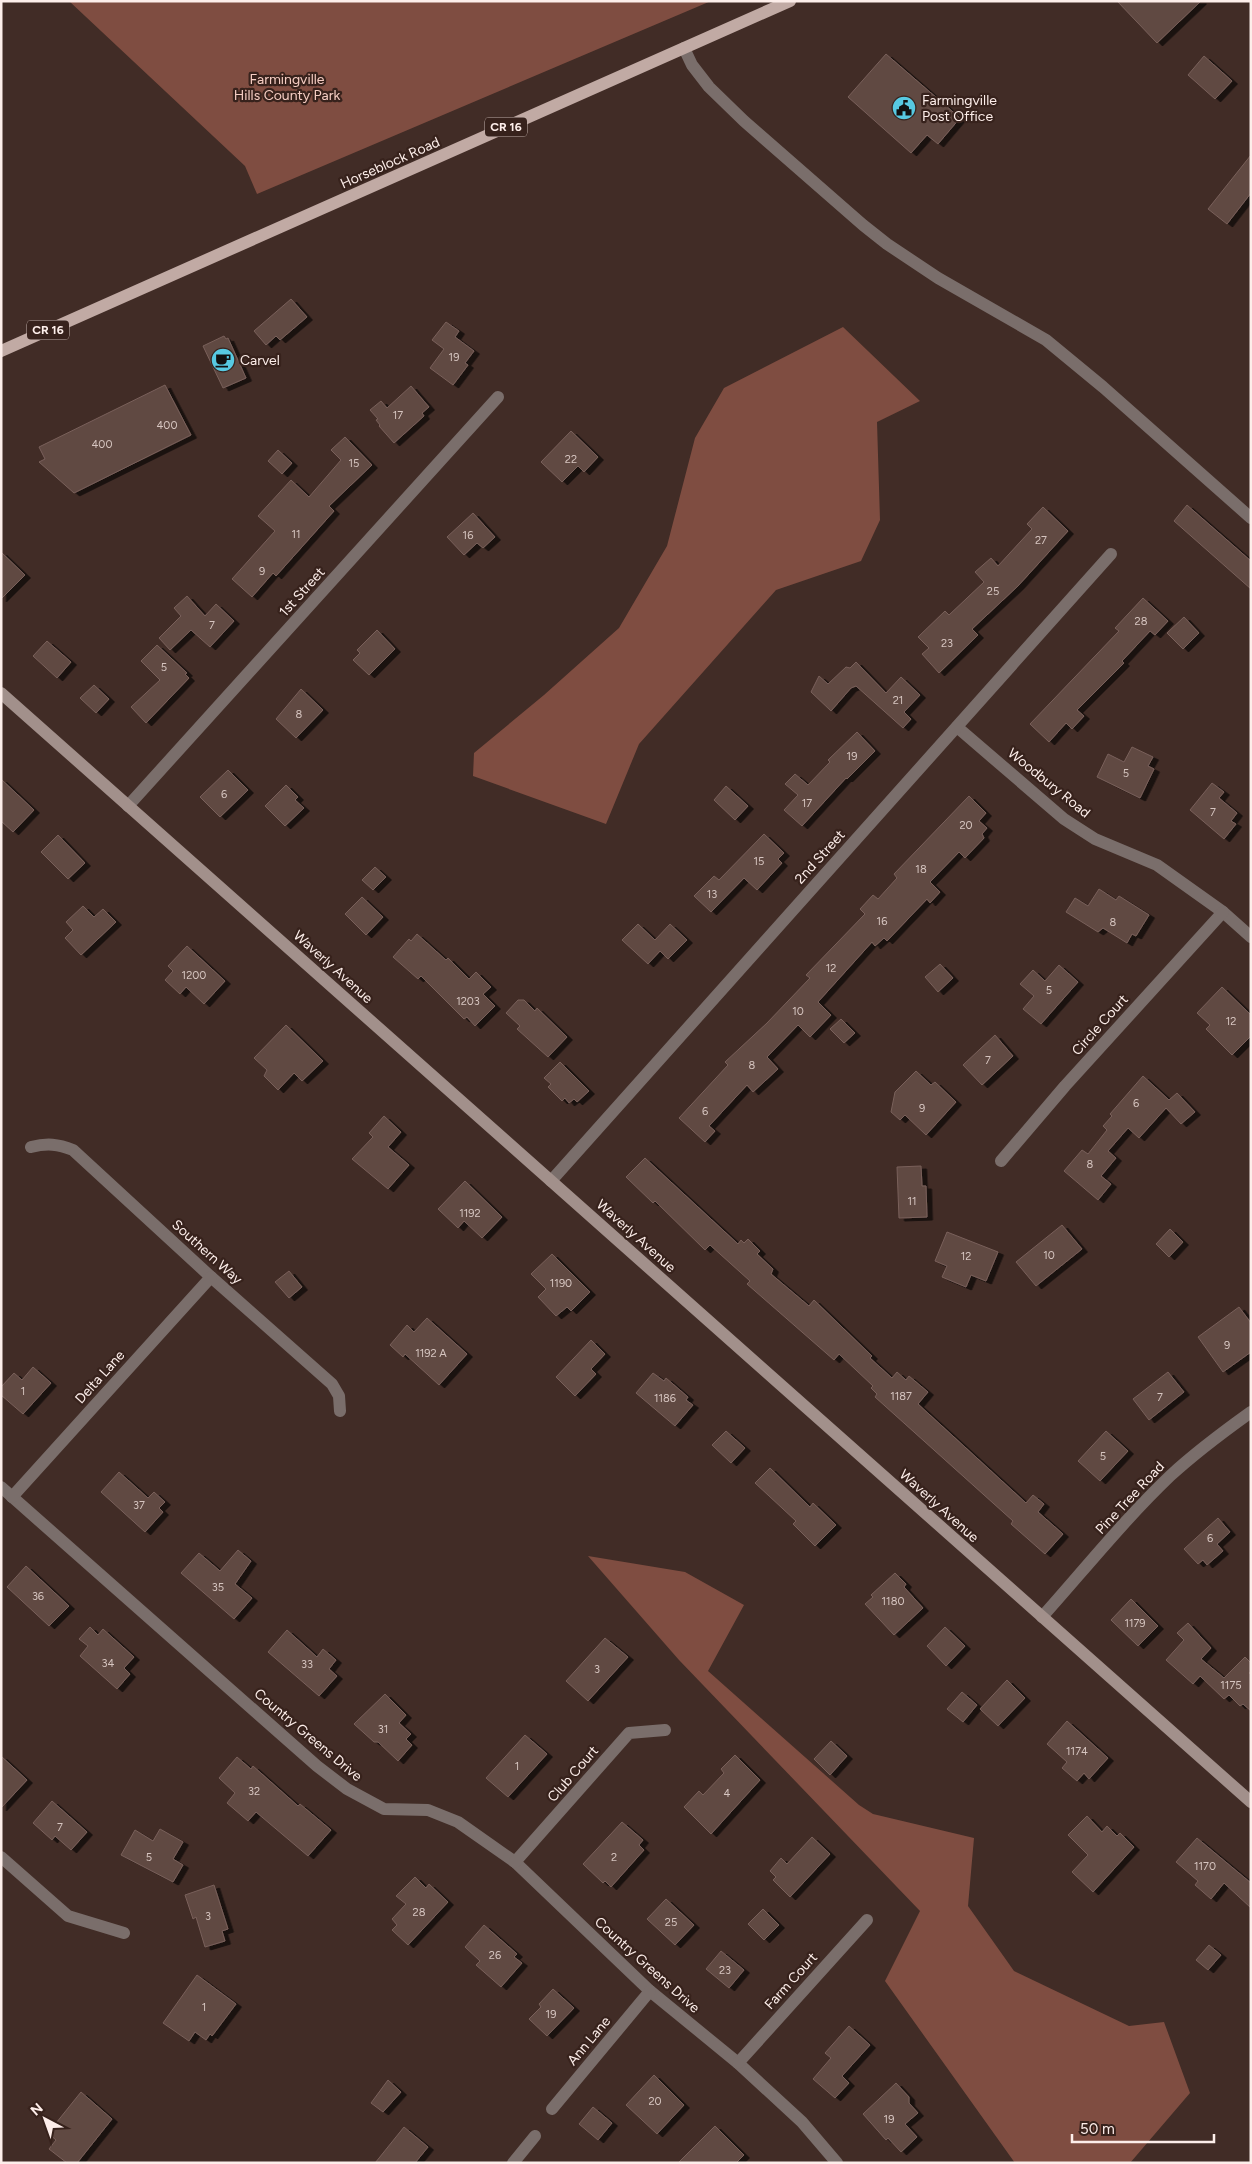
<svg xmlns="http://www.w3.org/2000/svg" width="1252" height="2164" font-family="Figtree,sans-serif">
<defs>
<filter id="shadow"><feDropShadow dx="5.5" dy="3" stdDeviation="0" flood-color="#0009"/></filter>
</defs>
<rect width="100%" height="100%" fill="#412c26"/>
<g fill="#7f4d41">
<path d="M69,1H711L257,194L245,166Z"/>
<path d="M843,327L920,401L877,422L880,520L861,561L776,590L639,744L606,824L473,776L474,753L544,695L619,628L667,546L695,438L724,388Z"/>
<path d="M588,1556L685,1572L744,1605L708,1671L859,1805L873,1814L974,1838L968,1906L1014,1971L1129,2026L1164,2022L1190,2093L1130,2163H1015L885,1981L920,1911L679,1660Z"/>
</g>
<g fill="#604943" stroke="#79605a" filter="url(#shadow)">
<path d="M1117,1H1201L1157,43Z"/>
<path d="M886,54L960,118L938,144L927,135L911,153L848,97Z"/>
<path d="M1204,56L1232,81L1215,99L1188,75Z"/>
<path d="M1251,155V193L1227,224L1208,209Z"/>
<path d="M291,299L307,317L280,340L276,336L266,345L254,331Z"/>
<path d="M446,322L459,331L455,337L474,351L465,363L468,365L453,385L430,368L444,349L432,340Z"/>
<path d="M224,336L226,339L228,338L246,378L223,388L203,346Z"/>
<path d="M165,385L191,435L74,493L39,462L45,459L39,447Z"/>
<path d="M411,386L429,407L422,413L424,416L394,443L379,426L380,425L376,420L378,419L370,410L381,401L387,408Z"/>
<path d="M571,431L598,457L584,472L578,466L562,482L541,462Z"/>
<path d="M345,437L372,465L329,506L334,511L276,576L273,573L252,597L232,579L275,531L258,516L291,480L309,497L341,460L331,450Z"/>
<path d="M278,450L292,463L282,474L268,461Z"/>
<path d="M1187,505L1251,561V589L1174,521Z"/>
<path d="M1043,507L1068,531L1018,586L972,629L978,635L939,673L922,654L929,648L918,637L945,611L949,615L984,582L975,572L991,558L998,566L1032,529L1027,524Z"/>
<path d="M473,513L495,537L483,548L477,543L464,555L447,537Z"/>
<path d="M1,552L25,575L1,599Z"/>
<path d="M187,596L205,616L216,604L234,621L210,647L191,630L170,650L159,638L181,616L174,608Z"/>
<path d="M1143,598L1168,621L1155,635L1150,631L1122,661L1124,663L1077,710L1084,716L1072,729L1066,723L1049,742L1030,724L1119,631L1115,628Z"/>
<path d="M1184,617L1199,633L1183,649L1167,633Z"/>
<path d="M377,630L395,649L369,675L353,660L360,653L357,650Z"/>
<path d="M47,641L71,662L57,678L33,656Z"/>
<path d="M157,645L187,673L185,674L189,678L146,723L131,707L160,680L141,661Z"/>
<path d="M856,662L886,693L901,677L920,695L904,712L911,719L903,728L856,686L851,688L831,711L811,692L819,676L828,684L846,667L850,668Z"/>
<path d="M94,685L109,699L96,713L80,698Z"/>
<path d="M301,689L323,710L296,738L276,719Z"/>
<path d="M857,732L875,751L847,779L846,778L802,826L784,810L798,795L785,784L795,774L808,785L830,762L828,760Z"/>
<path d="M1132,747L1153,757L1148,766L1154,769L1140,798L1097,777L1108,754L1124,762Z"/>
<path d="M228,770L248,790L220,817L200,797Z"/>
<path d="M1,779L34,810L13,832L1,821Z"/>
<path d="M1212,783L1224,792L1219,798L1237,813L1231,821L1236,824L1224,839L1190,810Z"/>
<path d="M286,785L298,797L295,800L304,808L285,826L265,806Z"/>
<path d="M726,786L748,806L735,820L714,800Z"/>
<path d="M969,796L986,813L979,821L987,828L982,834L984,838L965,858L959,852L930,882L940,892L930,903L927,899L887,941L884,938L875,946L872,942L818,1002L831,1015L810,1037L798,1025L767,1057L778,1069L753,1092L747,1085L709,1126L715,1131L705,1142L679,1118L728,1065L725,1062L767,1023L810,978L806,975L865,914L860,909L873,895L878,899L897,878L894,874Z"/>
<path d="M764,834L784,853L778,859L782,863L757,890L744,878L711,912L694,896L714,876L719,880Z"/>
<path d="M58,835L85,863L68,879L41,852Z"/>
<path d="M375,867L386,877L373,890L362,880Z"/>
<path d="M1099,889L1116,900L1119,896L1149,915L1136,936L1132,934L1127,943L1103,928L1098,932L1066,912L1075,898L1088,906Z"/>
<path d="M362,897L383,917L366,935L345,914Z"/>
<path d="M83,906L94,917L103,909L116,922L81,955L65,938L73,930L66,922Z"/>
<path d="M638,924L655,940L670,924L687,940L668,959L660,951L648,964L622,940Z"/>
<path d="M417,934L446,960L448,958L469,979L476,972L491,987L483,994L495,1006L475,1026L467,1017L464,1019L421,976L418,979L393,957L409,939L411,941Z"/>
<path d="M187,946L225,981L204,1004L186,987L180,994L165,980L173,971L168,966Z"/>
<path d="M940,964L953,978L938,992L925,977Z"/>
<path d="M1059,965L1078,982L1041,1024L1023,1009L1034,996L1020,984L1033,970L1045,981Z"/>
<path d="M1222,987L1251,1015V1036L1232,1055L1206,1029L1210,1025L1197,1013Z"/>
<path d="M518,1000H524L535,1011L537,1008L567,1037L548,1057L517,1029L520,1026L506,1013Z"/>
<path d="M841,1019L855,1033L844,1043L830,1029Z"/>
<path d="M286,1025L323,1061L302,1081L294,1073L278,1090L264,1076L267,1070L254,1058Z"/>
<path d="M995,1035L1013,1056L982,1085L963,1065Z"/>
<path d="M560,1062L589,1091L577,1102L574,1099L569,1103L565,1098L562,1101L548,1087L551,1084L544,1078Z"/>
<path d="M916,1071L931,1085L935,1082L956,1102L926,1135L905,1115L900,1120L891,1112L895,1092Z"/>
<path d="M1143,1076L1169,1100L1177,1093L1195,1112L1181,1124L1166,1108L1139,1138L1128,1128L1108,1151L1116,1158L1101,1176L1111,1184L1098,1200L1064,1171L1082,1150L1088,1154L1107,1130L1103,1126L1112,1116L1110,1114Z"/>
<path d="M384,1116L401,1132L388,1147L409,1165L388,1189L352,1159L373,1137L369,1133Z"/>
<path d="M645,1158L738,1244L741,1240L744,1243L748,1239L760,1251L757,1254L773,1269L771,1274L809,1306L814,1300L872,1356L870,1358L892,1378L897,1372L906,1380L909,1376L928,1392L918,1404L1026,1503L1033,1495L1044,1504L1038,1512L1063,1534L1045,1554L1011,1524L1013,1521L875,1397L877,1394L871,1388L873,1386L839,1354L834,1360L747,1284L750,1281L710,1245L705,1250L655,1201L653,1203L626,1177Z"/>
<path d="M921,1166L922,1186H926L927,1217L899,1218L897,1167Z"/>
<path d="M465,1181L502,1217L482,1238L464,1221L458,1228L438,1209Z"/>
<path d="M1062,1225L1082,1249L1036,1286L1016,1262Z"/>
<path d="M1170,1229L1183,1242L1169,1257L1156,1244Z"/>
<path d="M947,1232L998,1252L986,1281L971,1275L966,1287L942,1277L947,1266L935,1261Z"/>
<path d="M552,1254L590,1292L571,1311L567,1307L556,1316L538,1297L546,1289L531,1274Z"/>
<path d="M289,1271L302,1287L289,1298L275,1282Z"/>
<path d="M1239,1307L1251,1323V1352L1223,1372L1198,1337Z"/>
<path d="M427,1318L467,1354L439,1385L405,1354L403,1357L390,1345L407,1325L414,1332Z"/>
<path d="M591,1340L605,1354L591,1369L596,1374L575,1396L556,1377Z"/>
<path d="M33,1367L51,1383L23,1414L1,1395V1387L14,1373L22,1380Z"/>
<path d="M1168,1372L1184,1392L1149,1420L1133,1399Z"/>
<path d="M653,1373L664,1381L666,1378L688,1397L686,1400L693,1405L675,1426L636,1393Z"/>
<path d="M726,1431L745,1448L731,1463L712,1445Z"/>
<path d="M1106,1431L1128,1451L1100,1481L1078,1461Z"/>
<path d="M770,1468L810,1507L813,1503L836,1525L815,1546L793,1524L796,1521L755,1483Z"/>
<path d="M119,1472L148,1498L154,1492L165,1502L159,1508L163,1512L145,1532L101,1492Z"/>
<path d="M1218,1518L1230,1532L1217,1544L1223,1551L1207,1565L1203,1560L1198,1564L1184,1549Z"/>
<path d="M238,1550L251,1561L235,1584L252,1598L234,1619L181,1573L199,1553L220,1571Z"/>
<path d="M26,1566L69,1606L49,1626L7,1587Z"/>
<path d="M895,1573L906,1584L904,1587L923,1608L894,1635L865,1604L873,1597L871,1595Z"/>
<path d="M1131,1599L1158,1626L1138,1646L1111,1620Z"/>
<path d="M1188,1623L1211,1648L1201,1659L1224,1678L1245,1657L1251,1663V1671L1249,1673L1251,1675V1711L1243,1704L1240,1706L1229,1695L1224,1699L1200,1676L1193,1684L1166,1660L1184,1640L1177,1633Z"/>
<path d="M90,1627L98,1635L103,1629L134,1657L124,1668L130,1674L117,1689L80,1656L88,1646L79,1639Z"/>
<path d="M945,1627L965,1646L946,1666L927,1646Z"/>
<path d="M287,1630L317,1657L323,1649L336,1660L329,1669L337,1676L319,1696L268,1652Z"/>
<path d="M605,1638L628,1657L588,1701L566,1681Z"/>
<path d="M1007,1680L1025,1698L998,1726L980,1709Z"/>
<path d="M962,1692L977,1705L963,1722L947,1709Z"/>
<path d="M385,1694L406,1715L399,1723L411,1734L406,1739L412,1745L398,1761L378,1742H374L354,1724Z"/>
<path d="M1067,1721L1108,1758L1089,1779L1084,1773L1077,1781L1062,1768L1067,1762L1047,1744Z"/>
<path d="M525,1735L547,1754L508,1797L486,1778Z"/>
<path d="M831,1741L847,1756L830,1775L814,1759Z"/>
<path d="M735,1755L760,1780L711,1834L684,1807L699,1791L703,1795L724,1773L721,1769Z"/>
<path d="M1,1756L27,1780L1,1808Z"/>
<path d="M237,1757L251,1769L253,1766L298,1806L300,1804L331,1830L308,1856L256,1812L248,1821L227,1803L235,1793L219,1778Z"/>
<path d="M52,1801L87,1832L71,1850L55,1836L52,1840L33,1823Z"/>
<path d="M1087,1816L1102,1832L1107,1826L1117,1836L1120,1833L1134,1847L1093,1892L1072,1872L1088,1855L1068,1835Z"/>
<path d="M622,1822L643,1840L639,1845L644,1850L611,1887L605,1881L603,1883L583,1864Z"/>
<path d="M160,1829L183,1842L173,1859L183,1865L173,1882L121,1855L135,1830L153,1841Z"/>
<path d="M812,1837L830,1854L790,1897L773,1880L776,1877L770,1871L781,1858L787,1864Z"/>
<path d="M1197,1838L1251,1883V1908L1224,1883L1211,1899L1195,1885L1198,1881L1176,1862Z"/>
<path d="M415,1877L426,1888L429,1884L448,1902L408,1945L392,1930L397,1925L392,1919L406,1904L396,1896Z"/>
<path d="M214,1885L228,1929L222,1931L225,1941L205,1947L196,1917L193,1919L185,1895Z"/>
<path d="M666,1899L694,1925L675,1945L647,1919Z"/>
<path d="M763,1909L779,1925L764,1940L748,1924Z"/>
<path d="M484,1925L517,1954L514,1957L522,1963L501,1987L476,1965L480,1961L465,1947Z"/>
<path d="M1209,1945L1221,1955L1208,1970L1196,1960Z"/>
<path d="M721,1951L744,1970L729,1988L706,1969Z"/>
<path d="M197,1975L236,2004L212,2036L210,2034L206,2040L195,2032L189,2041L163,2023Z"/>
<path d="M553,1989L574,2008L547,2036L529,2019L541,2007L539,2004Z"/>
<path d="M849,2026L870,2045L842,2076L849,2083L835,2098L813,2079L831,2058L825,2053Z"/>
<path d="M654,2075L684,2105L657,2134L626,2105Z"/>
<path d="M388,2080L401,2092L383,2112L371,2103Z"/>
<path d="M896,2083L909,2097V2103L918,2113L905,2124L917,2137L901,2152L888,2138L886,2140L863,2114Z"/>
<path d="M81,2092L112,2119L77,2163H67L49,2149L56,2140L48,2133Z"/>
<path d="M593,2107L612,2123L598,2140L579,2124Z"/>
<path d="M715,2126L744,2155L736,2163H678Z"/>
<path d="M404,2127L428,2147L415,2163H375Z"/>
</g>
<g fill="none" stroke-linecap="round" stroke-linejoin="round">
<g stroke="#7a6e6b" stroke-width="12">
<path d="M684,48L692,65L709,87L744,121L863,225L887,244L938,278L1046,340L1103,387L1251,518"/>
<path d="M957,727L1064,819L1095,839L1157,865L1223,912L1251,937"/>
<path d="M128,806L498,397"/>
<path d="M31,1147C47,1143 58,1144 73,1150L211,1277L332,1384L339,1396L340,1411"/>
<path d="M1001,1161L1065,1086L1223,912"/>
<path d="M551,1181L1111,554"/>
<path d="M1,1487L317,1766L347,1789L384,1809L428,1810L458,1822L515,1862L650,1991L738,2063L802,2122L837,2163"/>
<path d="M12,1497L211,1277"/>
<path d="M1042,1617C1084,1570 1124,1520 1170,1476C1195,1453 1223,1432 1251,1412"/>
<path d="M1,1857L68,1916L124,1933"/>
<path d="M515,1862L629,1733L665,1730"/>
<path d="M738,2063L867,1920"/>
<path d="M552,2109L650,1991"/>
<path d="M513,2163L535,2136"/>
</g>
<path stroke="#a2908b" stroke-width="12" d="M1,693L1251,1802"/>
<path stroke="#c1aaa4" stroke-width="12" d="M1,351L790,1"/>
</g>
<defs>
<g id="civic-disc" transform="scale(1.25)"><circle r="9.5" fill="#57c9e2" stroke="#37221c"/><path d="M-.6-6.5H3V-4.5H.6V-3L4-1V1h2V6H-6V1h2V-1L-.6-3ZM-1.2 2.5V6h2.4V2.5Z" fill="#111"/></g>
<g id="cafe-disc" transform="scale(1.25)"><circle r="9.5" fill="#57c9e2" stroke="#37221c"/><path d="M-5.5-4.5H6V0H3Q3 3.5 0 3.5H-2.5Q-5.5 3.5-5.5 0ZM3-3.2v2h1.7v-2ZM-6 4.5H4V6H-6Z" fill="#111"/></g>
</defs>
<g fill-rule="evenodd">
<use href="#civic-disc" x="904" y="108"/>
<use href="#cafe-disc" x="223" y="360"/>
</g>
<g text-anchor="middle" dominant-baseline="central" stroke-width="4.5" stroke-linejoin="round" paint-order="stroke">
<g font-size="11" fill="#d6c5c0">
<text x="454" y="357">19</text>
<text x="398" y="415">17</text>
<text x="167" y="425">400</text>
<text x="102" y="444">400</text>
<text x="571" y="459">22</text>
<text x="354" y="463">15</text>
<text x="296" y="534">11</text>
<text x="468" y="535">16</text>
<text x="1041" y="540">27</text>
<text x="262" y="571">9</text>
<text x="993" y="591">25</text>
<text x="1141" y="621">28</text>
<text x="212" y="625">7</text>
<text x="947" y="643">23</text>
<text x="164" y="667">5</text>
<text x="898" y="700">21</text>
<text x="299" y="714">8</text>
<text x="852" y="756">19</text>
<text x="1126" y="773">5</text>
<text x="224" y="794">6</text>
<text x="807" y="803">17</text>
<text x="1213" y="812">7</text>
<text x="966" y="825">20</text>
<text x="759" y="861">15</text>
<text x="921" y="869">18</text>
<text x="712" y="894">13</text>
<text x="882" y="921">16</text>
<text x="1113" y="922">8</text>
<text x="831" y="968">12</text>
<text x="194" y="975">1200</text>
<text x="1049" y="990">5</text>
<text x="468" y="1001">1203</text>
<text x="798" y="1011">10</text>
<text x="1231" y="1021">12</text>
<text x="988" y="1060">7</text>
<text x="752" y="1065">8</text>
<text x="1136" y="1103">6</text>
<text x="922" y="1108">9</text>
<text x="705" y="1111">6</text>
<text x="1090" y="1164">8</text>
<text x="912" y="1201">11</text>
<text x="470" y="1213">1192</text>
<text x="1049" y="1255">10</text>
<text x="966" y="1256">12</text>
<text x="561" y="1283">1190</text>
<text x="1227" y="1345">9</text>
<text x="431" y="1353">1192 A</text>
<text x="23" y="1391">1</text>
<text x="901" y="1396">1187</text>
<text x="1160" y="1397">7</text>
<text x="665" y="1398">1186</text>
<text x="1103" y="1456">5</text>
<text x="139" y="1505">37</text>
<text x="1210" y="1538">6</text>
<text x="218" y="1587">35</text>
<text x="38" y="1596">36</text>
<text x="893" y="1601">1180</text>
<text x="1135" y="1623">1179</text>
<text x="108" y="1663">34</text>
<text x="307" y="1664">33</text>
<text x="597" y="1669">3</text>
<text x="1231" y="1685">1175</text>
<text x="383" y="1729">31</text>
<text x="1077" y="1751">1174</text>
<text x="517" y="1766">1</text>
<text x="254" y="1791">32</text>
<text x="727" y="1793">4</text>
<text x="60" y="1827">7</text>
<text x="149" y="1857">5</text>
<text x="614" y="1857">2</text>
<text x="1205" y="1866">1170</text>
<text x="419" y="1912">28</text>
<text x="208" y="1916">3</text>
<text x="671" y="1922">25</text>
<text x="495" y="1955">26</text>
<text x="725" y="1970">23</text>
<text x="204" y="2007">1</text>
<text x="551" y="2014">19</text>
<text x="655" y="2101">20</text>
<text x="889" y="2119">19</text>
</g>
<g fill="#37221c" stroke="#c2b1ac" stroke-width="1">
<rect x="485" y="117.5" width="42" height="19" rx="4"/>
<rect x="27" y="320.5" width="42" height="19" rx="4"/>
</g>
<g font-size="12" font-weight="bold" fill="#fdeeea">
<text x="506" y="127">CR 16</text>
<text x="48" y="330">CR 16</text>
</g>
<g font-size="14" fill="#f5cdc3" stroke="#37221c">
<text x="287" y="79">Farmingville<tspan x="287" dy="16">Hills County Park</tspan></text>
</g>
<g font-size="14" fill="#fdeeea" stroke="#37221c" text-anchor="start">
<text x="922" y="100">Farmingville<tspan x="922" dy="16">Post Office</tspan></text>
<text x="240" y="360">Carvel</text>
</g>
<g font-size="14" fill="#fdeeea" stroke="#37221c">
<text transform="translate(390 163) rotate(-24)">Horseblock Road</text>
<text transform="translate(302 592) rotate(-48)">1st Street</text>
<text transform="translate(1049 783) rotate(39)">Woodbury Road</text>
<text transform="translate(820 857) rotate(-48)">2nd Street</text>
<text transform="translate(333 967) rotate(42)">Waverly Avenue</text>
<text transform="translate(1100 1025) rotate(-48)">Circle Court</text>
<text transform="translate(636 1236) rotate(42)">Waverly Avenue</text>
<text transform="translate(207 1252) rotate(42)">Southern Way</text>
<text transform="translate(100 1377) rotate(-48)">Delta Lane</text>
<text transform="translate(1130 1498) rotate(-47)">Pine Tree Road</text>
<text transform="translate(939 1506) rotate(42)">Waverly Avenue</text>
<text transform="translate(308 1735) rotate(40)">Country Greens Drive</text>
<text transform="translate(573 1774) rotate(-49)">Club Court</text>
<text transform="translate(647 1965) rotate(42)">Country Greens Drive</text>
<text transform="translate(791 1981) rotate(-48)">Farm Court</text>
<text transform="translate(589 2041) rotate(-50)">Ann Lane</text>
</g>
</g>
<rect width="1252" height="2164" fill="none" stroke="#fdeeea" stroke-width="5"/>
<g transform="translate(45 2119) rotate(319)" stroke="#37221c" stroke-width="4" paint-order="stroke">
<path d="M0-4L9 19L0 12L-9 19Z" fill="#fdeeea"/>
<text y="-8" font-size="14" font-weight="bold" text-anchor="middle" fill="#fdeeea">N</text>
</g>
<path d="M1072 2134v8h142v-8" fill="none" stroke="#fdeeea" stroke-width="2.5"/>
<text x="1080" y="2134" font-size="15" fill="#fdeeea" stroke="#37221c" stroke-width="4" paint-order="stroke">50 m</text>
</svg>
